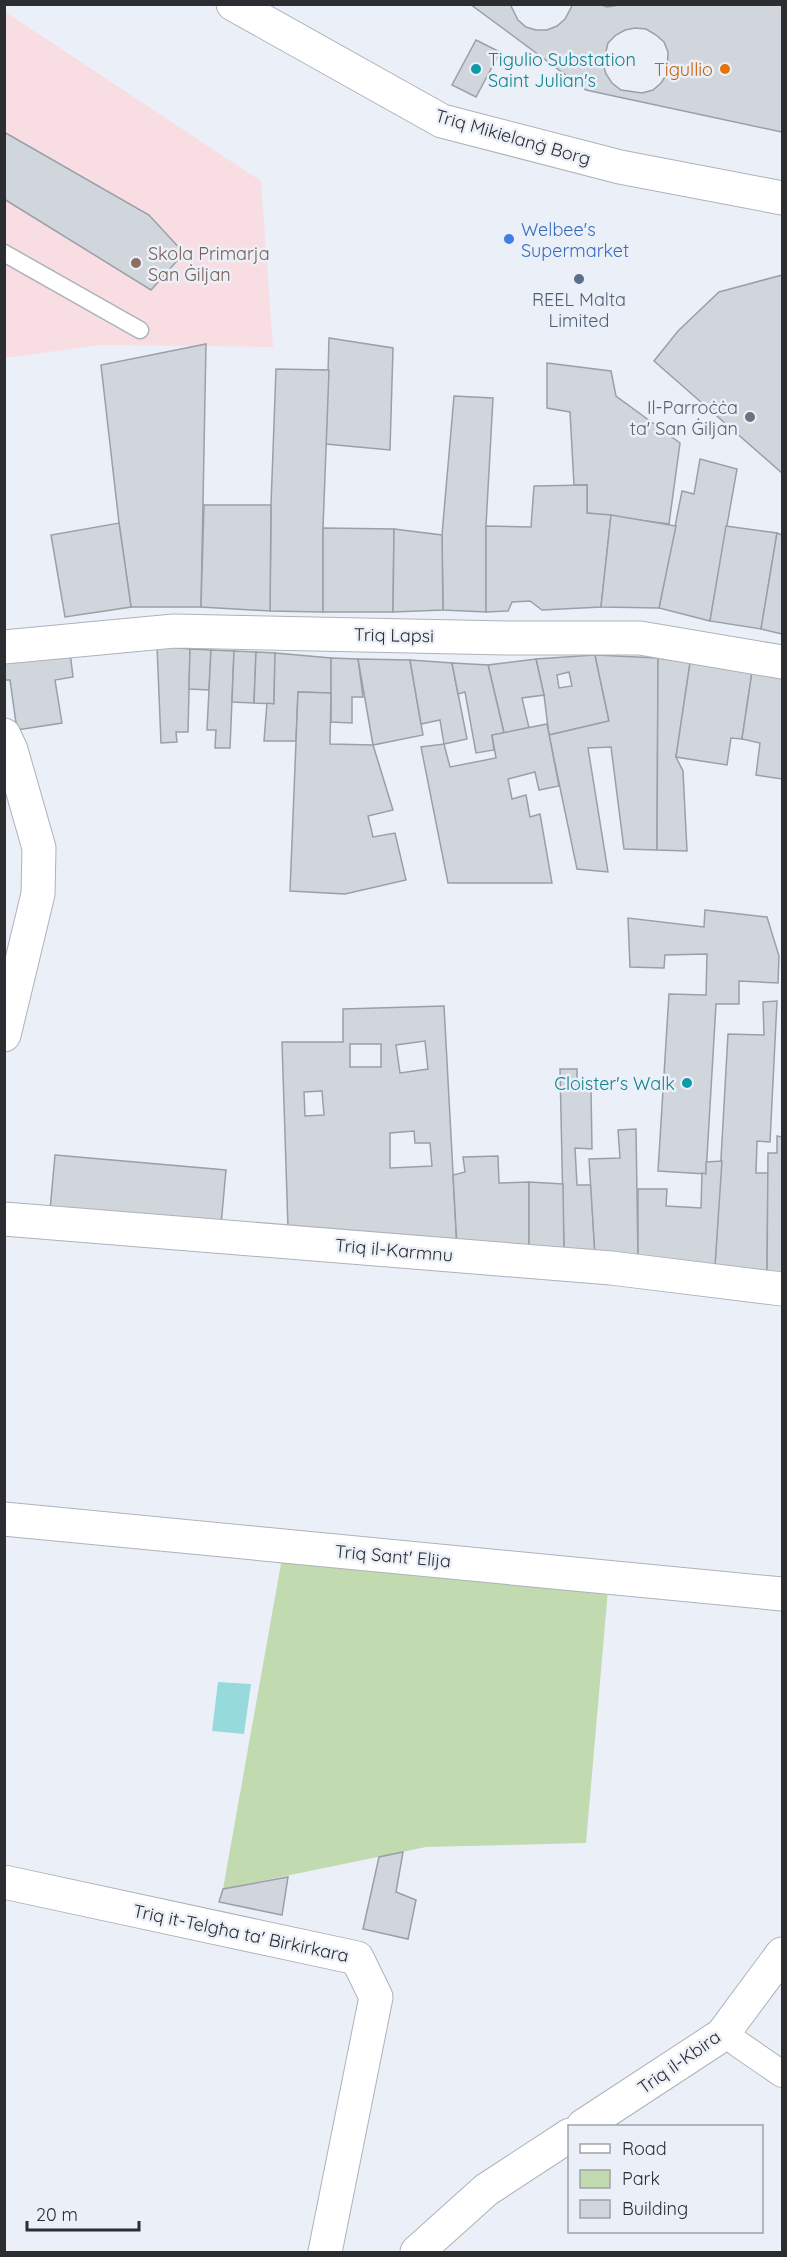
<svg xmlns="http://www.w3.org/2000/svg" width="787" height="2257" font-family="Quicksand,sans-serif">
<rect width="100%" height="100%" fill="#ebf0f8"/>
<path fill="#f8dee3" d="M4,11L261,181L273,347L100,345L5,358Z"/>
<path fill="#c1daaf" d="M282,1558L608,1590L586,1843L426,1847L223,1889Z"/>
<path fill="#96dadc" d="M218,1682L251,1684L244,1734L212,1731Z"/>
<g fill="#d1d6dd" stroke="#9b9fa7" stroke-width="1.5" fill-rule="evenodd">
<path d="M470,4H510L518,20L526,27L536,30H547L557,26L565,19L573,4H599L607,7L625,4H782V132L586,90ZM635,28L646,29L656,35L664,42L668,52L667,74L661,83L653,90L642,93L621,90L612,83L606,74L603,64L608,43L616,35L625,30Z"/>
<path d="M476,40L500,52L476,97L452,85Z"/>
<path d="M4,132L149,215L184,253L151,290L4,199Z"/>
<path d="M782,275V473L654,361L678,331L719,292Z"/>
<path d="M329,338L393,348L390,450L326,444Z"/>
<path d="M206,344L201,607H131L119,523L101,365Z"/>
<path d="M547,363L611,371L616,396L680,443L669,524L587,513V485H574L570,412L547,408Z"/>
<path d="M276,369L329,370L323,528V612L270,611L271,505Z"/>
<path d="M454,396L493,398L486,526V612L443,610L442,535Z"/>
<path d="M700,459L737,469L710,621L659,608L682,491L694,494Z"/>
<path d="M587,485V513L611,515L601,607L542,610L530,601L512,602L508,611L486,612V526L531,527L534,486Z"/>
<path d="M204,505H271L270,611L201,607Z"/>
<path d="M611,515L676,526L659,608L601,607Z"/>
<path d="M119,523L131,607L65,617L51,535Z"/>
<path d="M726,526L777,533L761,629L710,621Z"/>
<path d="M323,528L394,529L393,612H323Z"/>
<path d="M394,529L442,535L443,610L393,612Z"/>
<path d="M777,533L782,535V634L761,629Z"/>
<path d="M157,646L190,649L188,732H176L177,742L161,743Z"/>
<path d="M190,649L211,650L209,690L189,689Z"/>
<path d="M211,650L234,651L230,748H215L216,730H207Z"/>
<path d="M234,651L256,652L254,703L232,702Z"/>
<path d="M70,652L73,677L55,680L62,723L17,730L10,680H4V661Z"/>
<path d="M256,652L275,653L274,704L254,703Z"/>
<path d="M275,653L331,658V693L298,692L296,741H264L267,703L274,704Z"/>
<path d="M595,655L609,721L549,735L544,695L536,659ZM569,672L572,686L559,688L557,675Z"/>
<path d="M595,655L658,658L657,850L624,849L611,747L588,748L608,872L577,869L549,735L609,721Z"/>
<path d="M331,658L358,659L363,697H352V723L331,722Z"/>
<path d="M658,658L690,663L676,757L683,771L687,851L657,850Z"/>
<path d="M358,659L410,660L423,735L373,745Z"/>
<path d="M536,659L544,695L522,698L529,728L504,733L488,665Z"/>
<path d="M410,660L452,663L467,739L444,744L440,720L421,724Z"/>
<path d="M452,663L488,665L504,733L492,735L494,750L476,753L465,692L458,694Z"/>
<path d="M690,663L752,672L742,739L731,738L727,765L676,757Z"/>
<path d="M752,672L782,679V779L756,775L760,743L742,739Z"/>
<path d="M298,692L331,693L330,744L373,745L393,810L368,816L373,837L395,833L406,880L345,894L290,891Z"/>
<path d="M547,724L559,786L539,790L535,772L508,779L512,799L526,795L530,817L540,814L552,883H448L421,747L444,744L450,767L496,758L492,735Z"/>
<path d="M705,910L767,917L779,956L778,983L739,981V1004H716L706,1174L658,1171L669,994L706,995L707,954L665,955L664,968L630,967L628,918L704,927Z"/>
<path d="M777,1001L770,1142L757,1141L756,1173H768L767,1274L715,1266L728,1034L764,1035L763,1002Z"/>
<path d="M444,1006L457,1247L288,1228L282,1042H343V1009ZM425,1041L428,1069L400,1073L396,1045ZM350,1044H381V1067H350ZM322,1091L324,1115L305,1116L304,1092ZM414,1131L415,1143H430L432,1166L390,1168V1133Z"/>
<path d="M560,1069H577V1089L591,1090L592,1149L575,1148L577,1185H591L595,1255L564,1253Z"/>
<path d="M636,1129L638,1260L595,1255L589,1159L620,1158L618,1130Z"/>
<path d="M777,1136L782,1137V1276L767,1274L768,1153H777Z"/>
<path d="M55,1155L226,1170L221,1225L50,1210Z"/>
<path d="M498,1156L499,1183L529,1182V1251L457,1247L453,1175L465,1172L463,1157Z"/>
<path d="M722,1161L715,1266L638,1260V1189H667L666,1206L701,1208L702,1173L706,1174V1162Z"/>
<path d="M529,1182L563,1184L564,1253L529,1251Z"/>
<path d="M403,1852L396,1892L416,1900L408,1939L363,1929L379,1857Z"/>
<path d="M288,1877L282,1915L219,1902L223,1889Z"/>
</g>
<g fill="none" stroke-linecap="round" stroke-linejoin="round">
<g stroke="#aeb2ba" stroke-width="19">
<path id="service" d="M4,253L140,330"/>
</g>
<g stroke="#aeb2ba" stroke-width="28">
<path id="pedestrian" d="M737,2043L782,2074"/>
</g>
<g stroke="#aeb2ba" stroke-width="35">
<g id="minor">
<path d="M4,647L174,631L506,638H640L782,662"/>
<path d="M4,735L11,750L39,848L38,894L4,1035"/>
<path d="M4,1219L611,1268L782,1289"/>
<path d="M4,1519L782,1594"/>
<path d="M4,1882L357,1958L376,1997L325,2252"/>
<path d="M583,2126L722,2035L782,1954"/>
<path d="M417,2252L486,2190L570,2135"/>
</g>
</g>
<g stroke="#aeb2ba" stroke-width="35">
<path id="secondary" d="M233,4L442,121L620,167L782,198"/>
</g>
<use href="#service" stroke="#fff" stroke-width="16"/>
<use href="#pedestrian" stroke="#fff" stroke-width="26"/>
<use href="#minor" stroke="#fff" stroke-width="33"/>
<use href="#secondary" stroke="#fff" stroke-width="33"/>
</g>
<g fill="#0f9aa8" stroke="#ebf0f8" stroke-width="2">
<circle cx="476" cy="69" r="6"/>
<circle cx="687" cy="1083" r="6"/>
</g>
<circle fill="#e8710a" stroke="#ebf0f8" stroke-width="2" cx="725" cy="69" r="6"/>
<circle fill="#3f7fe0" stroke="#ebf0f8" stroke-width="2" cx="509" cy="239" r="6"/>
<circle fill="#8d6e63" stroke="#ebf0f8" stroke-width="2" cx="136" cy="263" r="6"/>
<circle fill="#5c6f8a" stroke="#ebf0f8" stroke-width="2" cx="579" cy="279" r="6"/>
<circle fill="#6b7280" stroke="#ebf0f8" stroke-width="2" cx="750" cy="417" r="6"/>
<g text-anchor="middle" dominant-baseline="central" stroke-width="5" stroke-linejoin="round" paint-order="stroke">
<g font-size="18" fill="#0d838f" stroke="#ebf0f8" text-anchor="start">
<text x="488" y="59">Tigulio Substation<tspan x="488" dy="21">Saint Julian's</tspan></text>
<text x="675" y="1083" text-anchor="end">Cloister's Walk</text>
</g>
<g font-size="18" fill="#c56008" stroke="#ebf0f8" text-anchor="end">
<text x="713" y="69">Tigullio</text>
</g>
<g font-size="18" fill="#2b2d30" stroke="#ebf0f8">
<text transform="translate(513 137) rotate(16)">Triq Mikielanġ Borg</text>
<text transform="translate(394 635) rotate(1)">Triq Lapsi</text>
<text transform="translate(394 1250) rotate(5)">Triq il-Karmnu</text>
<text transform="translate(393 1556) rotate(5)">Triq Sant' Elija</text>
<text transform="translate(241 1933) rotate(12)">Triq it-Telgħa ta' Birkirkara</text>
<text transform="translate(679 2062) rotate(-35)">Triq il-Kbira</text>
</g>
<g font-size="18" fill="#366cbe" stroke="#ebf0f8" text-anchor="start">
<text x="521" y="229">Welbee's<tspan x="521" dy="21">Supermarket</tspan></text>
</g>
<g font-size="18" fill="#785e54" stroke="#ebf0f8" text-anchor="start">
<text x="148" y="253">Skola Primarja<tspan x="148" dy="21">San Ġiljan</tspan></text>
</g>
<g font-size="18" fill="#4e5e75" stroke="#ebf0f8">
<text x="579" y="299">REEL Malta<tspan x="579" dy="21">Limited</tspan></text>
</g>
<g font-size="18" fill="#5b616d" stroke="#ebf0f8" text-anchor="end">
<text x="738" y="407">Il-Parroċċa<tspan x="738" dy="21">ta' San Ġiljan</tspan></text>
</g>
</g>
<rect width="787" height="2257" fill="none" stroke="#2b2d30" stroke-width="12"/>
<rect x="568" y="2125" width="195" height="108" fill="#ebf0f8" stroke="#9ea2a8" stroke-width="1.5"/>
<rect x="580" y="2144" width="30" height="9" fill="#ffffff" stroke="#9ea2a8" stroke-width="1.5"/>
<text x="622" y="2155" font-size="18" fill="#2b2d30">Road</text>
<rect x="580" y="2170" width="30" height="18" fill="#c1daaf" stroke="#9ea2a8" stroke-width="1.5"/>
<text x="622" y="2185" font-size="18" fill="#2b2d30">Park</text>
<rect x="580" y="2200" width="30" height="18" fill="#d1d6dd" stroke="#9ea2a8" stroke-width="1.5"/>
<text x="622" y="2215" font-size="18" fill="#2b2d30">Building</text>
<path d="M27 2221v9h112v-9" fill="none" stroke="#2b2d30" stroke-width="3"/>
<text x="36" y="2221" font-size="18" fill="#2b2d30" stroke="#ebf0f8" stroke-width="4.5" paint-order="stroke">20 m</text>
</svg>
